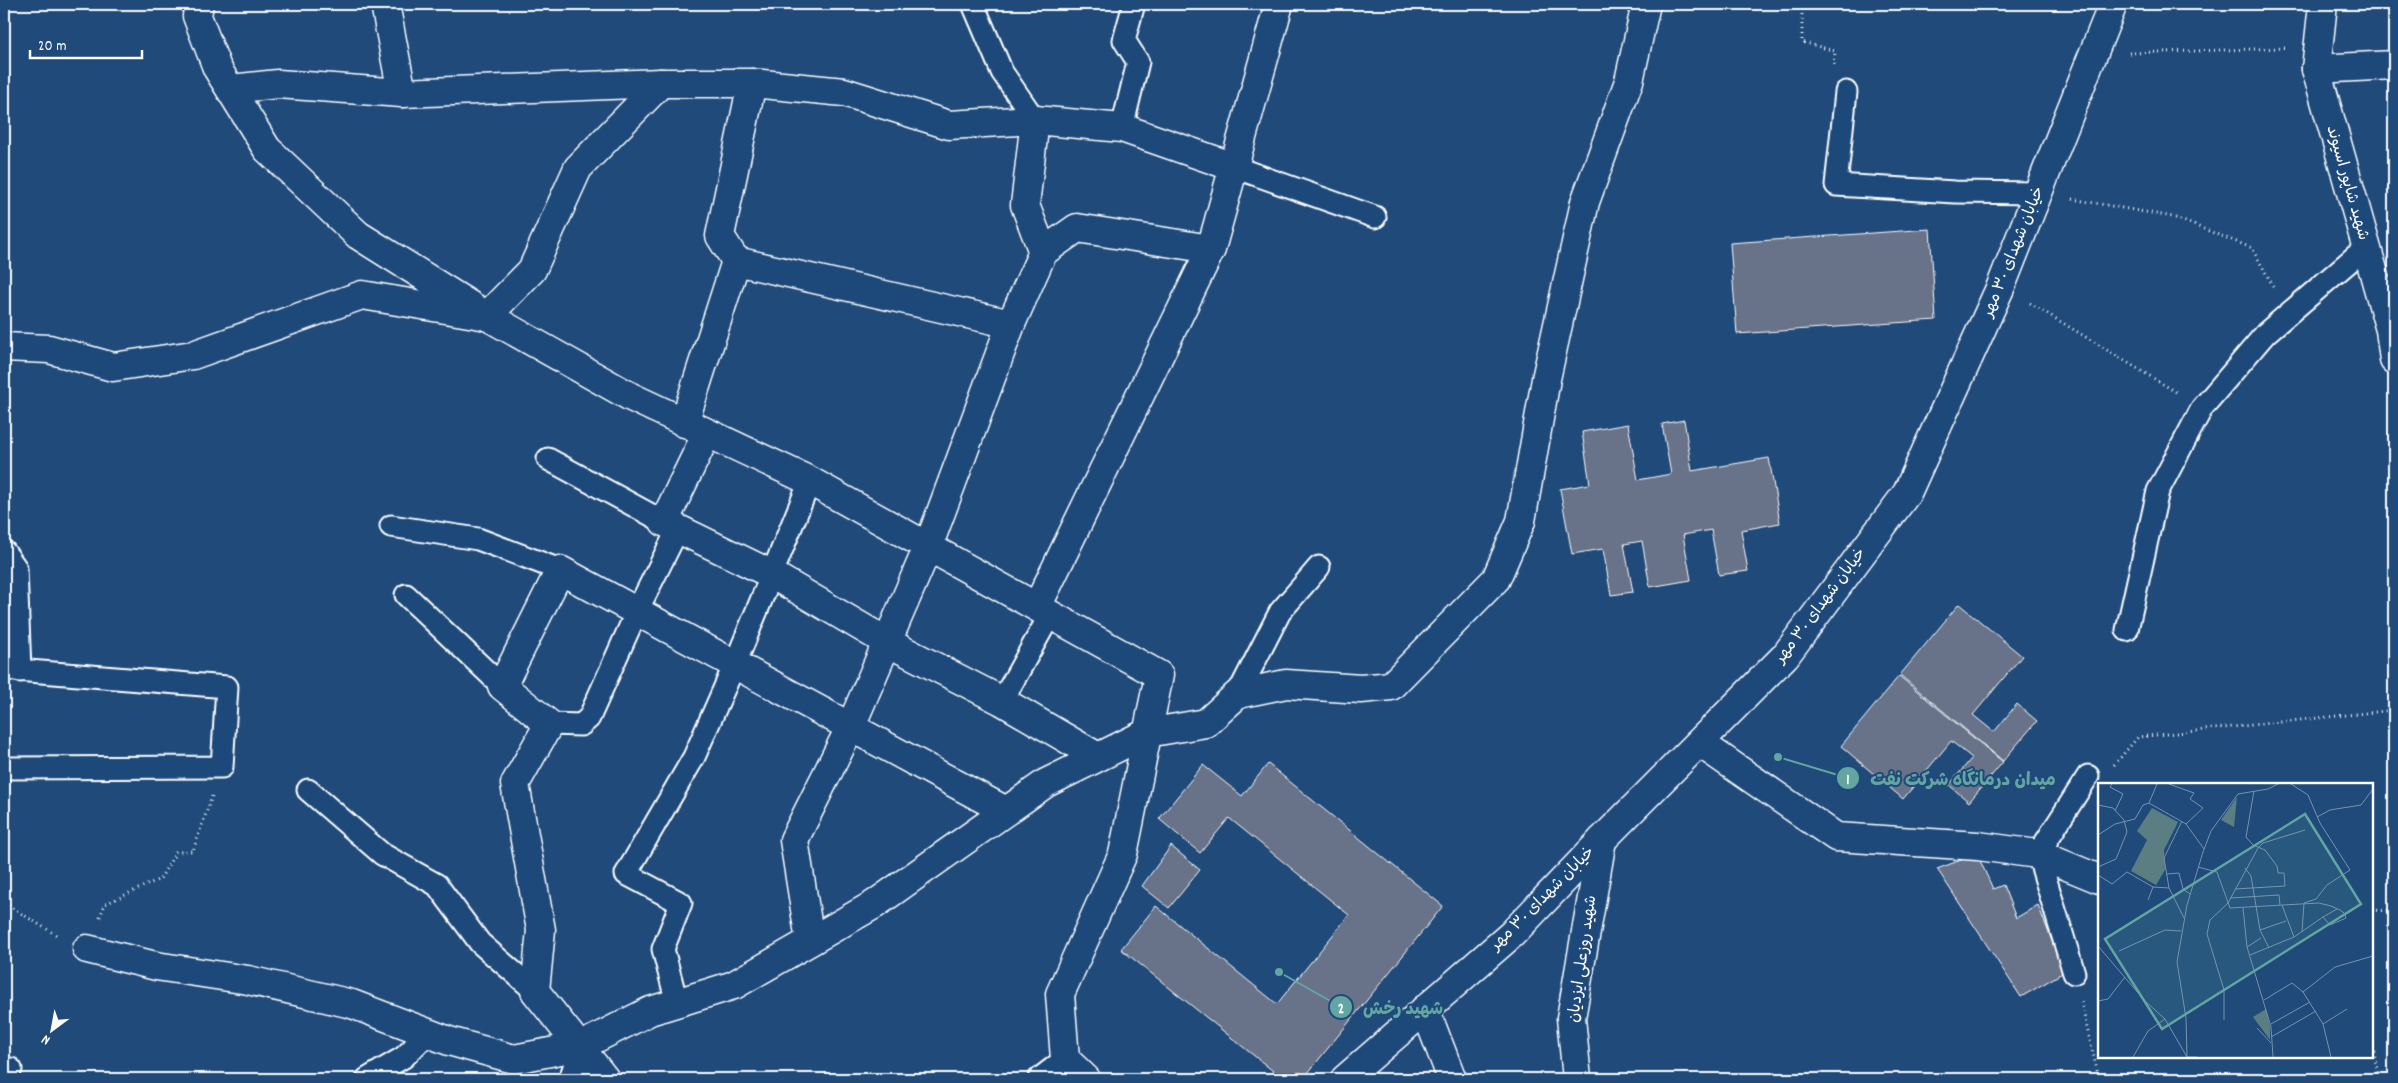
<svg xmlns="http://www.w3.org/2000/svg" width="2398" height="1083" font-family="Dekko,'Playpen Sans Arabic',sans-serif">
<rect width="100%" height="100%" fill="#1f4a7a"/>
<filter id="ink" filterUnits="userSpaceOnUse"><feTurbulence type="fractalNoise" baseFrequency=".02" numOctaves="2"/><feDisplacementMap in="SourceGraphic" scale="10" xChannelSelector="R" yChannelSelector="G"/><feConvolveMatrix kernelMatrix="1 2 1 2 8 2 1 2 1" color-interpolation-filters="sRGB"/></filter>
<g filter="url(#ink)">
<g fill="#687288" stroke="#fff">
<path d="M1930,229L1936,320L1737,334L1730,243Z"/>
<path d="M1684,420L1692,471L1769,458L1780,523L1741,530L1748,571L1719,575L1711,530L1683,535L1691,580L1650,587L1642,541L1624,544L1633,592L1611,595L1603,549L1572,554L1560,489L1590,484L1582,432L1628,424L1638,480L1671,474L1662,424Z"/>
<path d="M1959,604L2022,656L1973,715L1994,732L2017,704L2037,721L2003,761L1900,675Z"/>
<path d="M1899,676L2003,762L1969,802L1949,785L1972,758L1951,741L1903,799L1841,746Z"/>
<path d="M1268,764L1443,906L1303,1079H1283L1121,949L1156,906L1277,1004L1349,915L1229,818L1200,853L1159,819L1203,765L1242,796Z"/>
<path d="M1171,846L1200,870L1169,908L1142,886Z"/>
<path d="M1977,854L1993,889L2003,885L2016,918L2038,905L2064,972L2021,997L1937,869Z"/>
</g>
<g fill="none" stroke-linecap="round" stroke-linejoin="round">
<g stroke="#fff" stroke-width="25">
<g id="service">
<path d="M973,4L1002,72L1035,120"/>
<path d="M1846,92L1836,185L1955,192L2038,193"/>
<path d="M1122,128L1138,62L1124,40L1134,4"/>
<path d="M1234,167L1375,217"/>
<path d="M548,459L664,522"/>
<path d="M391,526L478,539L560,570"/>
<path d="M4,551L16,568L20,671"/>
<path d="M406,595L502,686"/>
<path d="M2127,630L2158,491L2202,408L2266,333L2365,248"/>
<path d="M4,669L227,687L222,767L4,768"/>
<path d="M1238,694L1280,612L1319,567"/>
<path d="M1002,701L1050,615"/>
<path d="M549,724L581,725L589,718L637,611L678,529"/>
<path d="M308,790L382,854L437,885L480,943L535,991"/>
<path d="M2074,973L2038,854L2088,776"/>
<path d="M677,1003L663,949L681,903L626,874L694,757L735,664L810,481"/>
<path d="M4,1068L11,1069"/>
<path d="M367,1079L404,1057L428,1033"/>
<path d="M570,1079L581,1046"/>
<path d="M1039,1079L1065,1059"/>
</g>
</g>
<g stroke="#fff" stroke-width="31">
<g id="minor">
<path d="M199,4L197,16L217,68L267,149L358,235L487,316L631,397L810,481L1159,675L1123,854L1060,994L1065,1059L1086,1079"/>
<path d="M2323,4L2316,69L2390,330L2394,360"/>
<path d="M2316,69L2394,65"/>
<path d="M231,89L278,84L402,93L385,4"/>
<path d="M402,93L661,83H752L844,92L949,125L1035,120L1122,128L1234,167"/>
<path d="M1043,252L1077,228L1211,249"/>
<path d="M736,261L1011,324L1043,252L1025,205L1035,120"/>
<path d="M4,347L49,349L113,367L193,355L362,295L487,316L532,270L578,168L661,83"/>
<path d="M684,423L736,261L720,236L752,83"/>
<path d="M707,433L664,522L771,574L887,642L1002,701L1098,757"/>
<path d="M1037,607L1211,249L1279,4"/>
<path d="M1700,743L1836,837L1978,846L2038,854L2099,879"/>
<path d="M810,941L794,840L851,726L928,547L1011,324"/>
<path d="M87,949L156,966L248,980L352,1004L449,1041L514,1059L581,1046L650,1011L734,985L875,904L1046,783L1147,733L1206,723L1238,694L1286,684L1361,689L1391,686L1496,579L1521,521L1546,379L1585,202L1629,81L1646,4"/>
<path d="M1425,1009L1452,1079"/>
<path d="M605,1079L535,991L541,930L515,784L549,724L502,686L560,570L1006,811"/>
<path d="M1577,1079L1571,1018L1602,840"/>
</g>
</g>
<g stroke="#fff" stroke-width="31">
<path id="secondary" d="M1345,1079L1512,934L1602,840L1785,656L1907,493L2001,286L2113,4"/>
</g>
<g stroke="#fff" stroke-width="3" stroke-dasharray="1 4" stroke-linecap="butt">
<path d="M1802,4V42L1835,51L1834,66"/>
<path d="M2129,53L2285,48"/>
<path d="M2072,199L2173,217L2252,248L2273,286"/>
<path d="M2030,303L2176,392"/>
<path d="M2114,765L2138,737L2394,710"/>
<path d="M4,903L58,936"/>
<path d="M2372,910L2394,911"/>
<path d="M100,917L105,904L160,879L176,852L193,851L212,796"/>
<path d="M2081,1002L2099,1079"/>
<path d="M2372,1042L2379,1079"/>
</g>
<use href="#service" stroke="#1f4a7a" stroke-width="21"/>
<use href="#minor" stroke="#1f4a7a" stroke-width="28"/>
<use href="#secondary" stroke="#1f4a7a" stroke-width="28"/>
</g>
</g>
<g text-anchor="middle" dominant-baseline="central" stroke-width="4" stroke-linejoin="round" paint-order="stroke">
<g font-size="16" fill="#fff" stroke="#1f4a7a">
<text transform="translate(2347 183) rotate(74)">شهید شاپور اسیوند</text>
<text transform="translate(2014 252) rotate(-68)">خیابان شهدای ۳۰ مهر</text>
<text transform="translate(1821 606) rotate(-53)">خیابان شهدای ۳۰ مهر</text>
<text transform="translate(1543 899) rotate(-45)">خیابان شهدای ۳۰ مهر</text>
<text transform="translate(1583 959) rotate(-82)">شهید روزعلی ایزدیان</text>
</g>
</g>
<g transform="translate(2098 783)">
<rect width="275" height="275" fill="#1f4a7a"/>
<path d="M139,14L136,44L123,37ZM54,25L80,39L66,67L67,87L58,102L33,88L49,57L39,48ZM168,226L172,244V257L155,234Z" fill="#5b7e83"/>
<path fill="none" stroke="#7992af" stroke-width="1" d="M14,1L12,4L25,11L17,28M71,1L96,10L92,16L105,25L88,41M193,1L210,12L222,40L252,87L229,102L218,116L206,120L204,149M51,20L59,1M0,22L15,25L26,37L29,49L18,76L0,84M219,34L232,27L263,22L275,6M84,38L66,75L71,105L86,135M0,52L17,41L37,36L45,22L51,20L88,41L106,66M100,84L119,89L132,125L221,120L233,123L242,127L246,130L248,135L232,142L225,134L239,126M147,85L153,93L162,147M69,91L81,90L85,106L92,111M0,92L14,101L29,89L55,104M137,106L187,103L186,90H180L179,83L167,67L155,62L148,54L156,8M132,115L181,112L182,122M50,117L55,104L71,105M184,122L196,154M145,125L149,164L173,244L175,274M0,163L47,218L67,236L89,274H99M149,164L163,155M171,165L162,147L188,138M21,168L67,147L83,148M152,172L196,154L225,134M205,209L225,241L233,274M166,217L194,200L205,209L237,184L275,173M0,218L10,216L27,194M126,237V207L109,151L112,137L130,120L160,65L165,60L207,47M173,241L212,219M225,241L249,226M159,245L173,260M173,254L218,228M35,274L50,248L67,236M89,274L88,235L79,179L89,122L105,69L113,48L140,11L170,6L180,1"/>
<path fill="#63a6a1" fill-opacity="0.15" stroke="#63a6a1" stroke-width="2.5" d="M207,31L263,121L64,246L7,156Z"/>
<rect width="275" height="275" fill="none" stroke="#fff" stroke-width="2.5"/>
</g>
<path fill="none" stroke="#63a6a1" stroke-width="2" d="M1778 757L1848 778M1279 972L1341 1007"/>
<g fill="#63a6a1" stroke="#1f4a7a" stroke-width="2">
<circle cx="1778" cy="757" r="5"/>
<circle cx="1279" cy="972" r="5"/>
<circle cx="1848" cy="778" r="12"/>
<circle cx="1341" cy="1007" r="12"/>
</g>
<g font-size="15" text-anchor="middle" font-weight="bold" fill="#fff">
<text x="1848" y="784">1</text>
<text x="1341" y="1013">2</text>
</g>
<g font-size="18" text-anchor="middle" font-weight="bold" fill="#63a6a1" stroke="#1f4a7a" stroke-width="4" stroke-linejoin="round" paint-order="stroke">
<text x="1963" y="785">میدان درمانگاه شرکت نفت</text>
<text x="1403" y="1014">شهید رخش</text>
</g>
<rect width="2398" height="1083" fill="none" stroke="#1f4a7a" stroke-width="20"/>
<rect x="10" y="10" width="2378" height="1063" fill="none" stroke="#fff" stroke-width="2" filter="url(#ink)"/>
<g transform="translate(52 1030) rotate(212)" stroke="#1f4a7a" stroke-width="4" paint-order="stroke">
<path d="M0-4L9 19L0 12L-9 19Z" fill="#ffffff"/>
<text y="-8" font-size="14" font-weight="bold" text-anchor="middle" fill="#ffffff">N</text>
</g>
<path d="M30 50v8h112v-8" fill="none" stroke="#ffffff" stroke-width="2.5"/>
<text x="38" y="50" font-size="15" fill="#ffffff" stroke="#1f4a7a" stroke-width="4" paint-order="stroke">20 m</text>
</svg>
